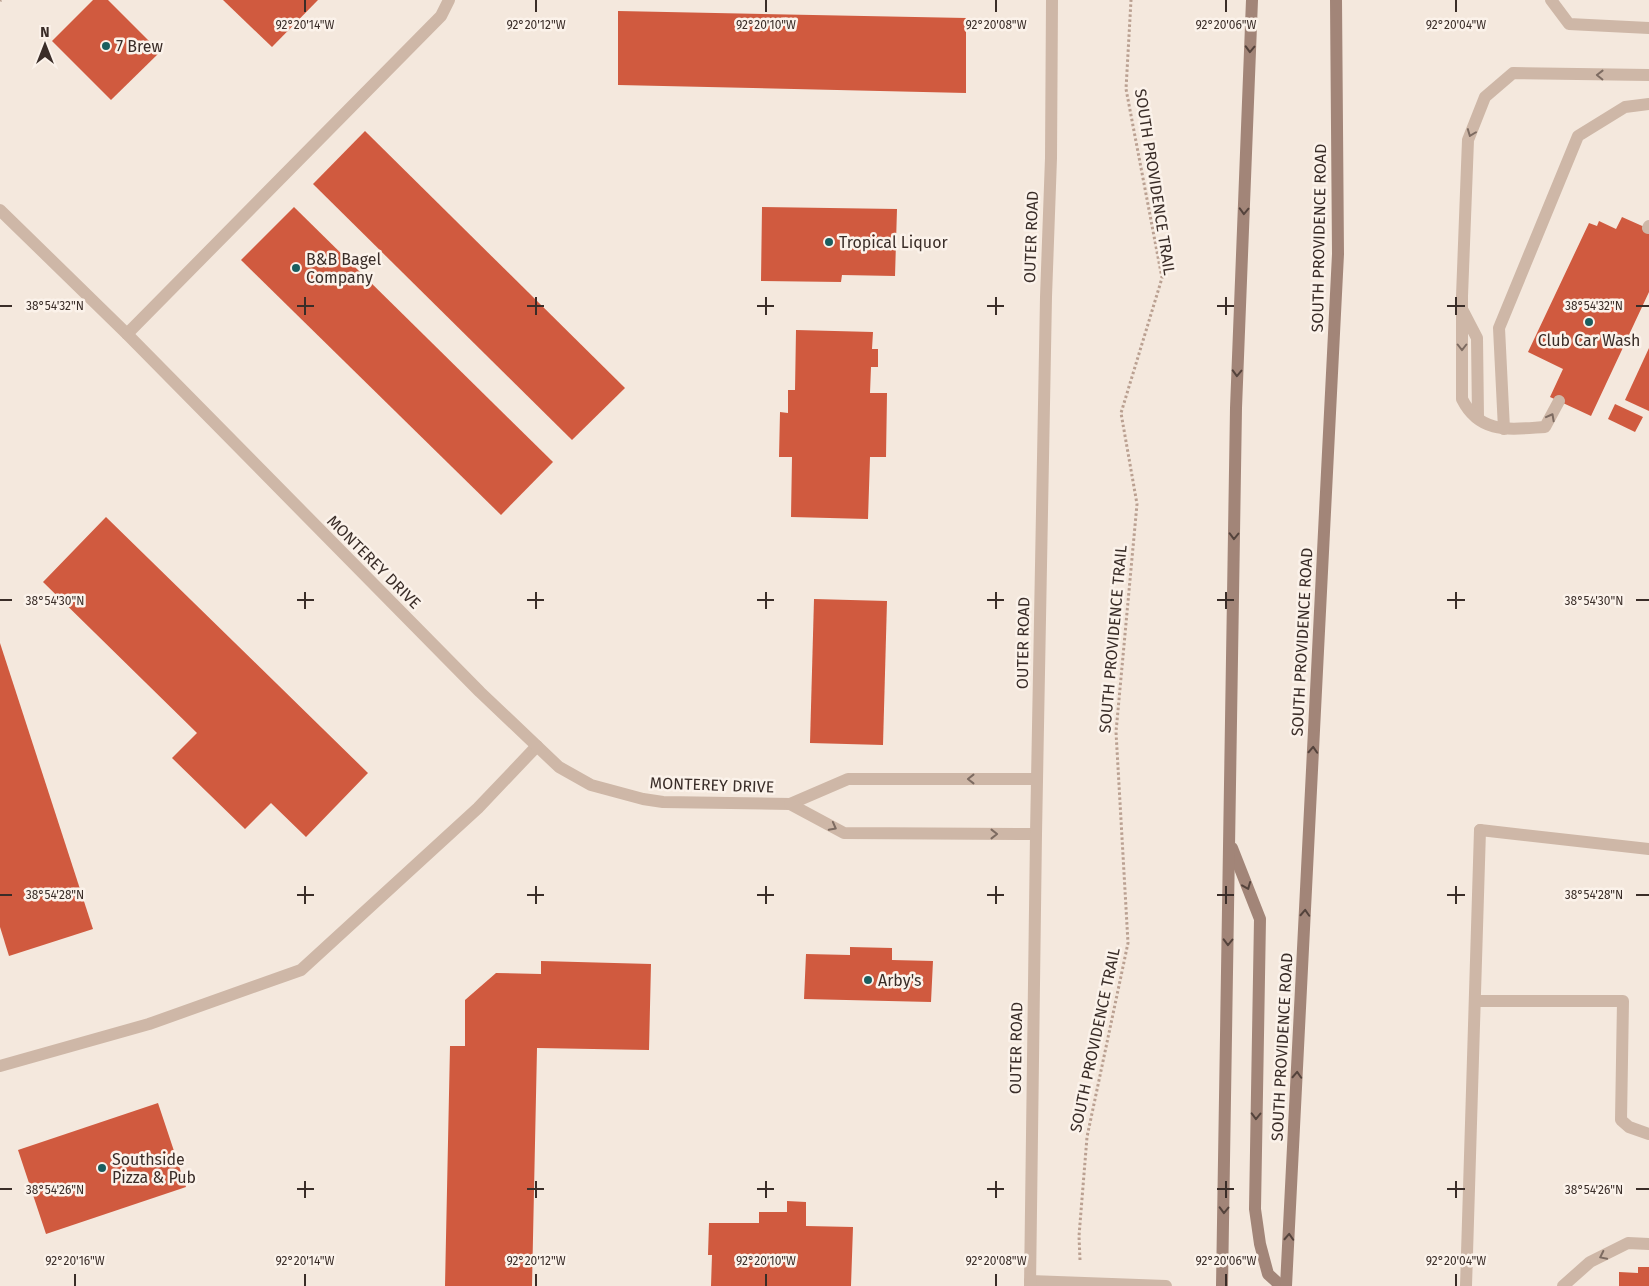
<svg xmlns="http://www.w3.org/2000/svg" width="1649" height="1286" font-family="'Fira Sans',sans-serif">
<rect width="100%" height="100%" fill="#f4e8dd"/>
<g fill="#d05a3f">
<path d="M93,0H108L160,52L111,100L52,41Z"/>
<path d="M223,0H318L272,47Z"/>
<path d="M618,11L966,18V93L618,85Z"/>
<path d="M365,131L625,388L572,440L313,184Z"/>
<path d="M294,207L553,462L501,515L241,260Z"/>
<path d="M762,207L897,209L895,276L842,275L841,282L761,281Z"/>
<path d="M1622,217L1649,229V292L1591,416L1550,397L1563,369L1528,352L1589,223L1597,226L1599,221L1616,229Z"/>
<path d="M796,330L873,332L872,349H878V367H871L870,393H887L886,457H870L868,519L791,517L792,457H779L780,412L788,413V390H795Z"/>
<path d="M1649,348V411L1625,400Z"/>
<path d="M1615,404L1643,417L1635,432L1608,419Z"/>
<path d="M106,517L368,773L306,837L271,803L245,829L172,758L197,733L43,582Z"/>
<path d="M814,599L887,601L883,745L810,743Z"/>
<path d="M0,643L93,929L9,956L0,927Z"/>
<path d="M850,947L892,948V960L933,961L931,1002L804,999L806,954L850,955Z"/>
<path d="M541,961L651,964L649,1050L537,1048L532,1286H445L450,1046H465V1000L496,973L541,974Z"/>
<path d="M158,1103L186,1187L46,1234L18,1150Z"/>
<path d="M787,1201L806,1202V1226L853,1227L851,1286H711L712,1255H708L709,1223H759V1212H787Z"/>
<path d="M1638,1267H1649V1286H1619V1272L1638,1273Z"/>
</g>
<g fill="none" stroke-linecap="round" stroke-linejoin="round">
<g stroke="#baa091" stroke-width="3" stroke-dasharray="2.5 2.5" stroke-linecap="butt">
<path d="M0,1L1,0"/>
<path d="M1080,1260L1079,1236L1087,1137L1128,943L1116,732L1137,504L1121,413L1162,278L1126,89L1131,0"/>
</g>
<g stroke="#ceb7a7" stroke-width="12">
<path d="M1551,0L1569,24L1649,28"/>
<path d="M1648,228L1649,226"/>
<path d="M1463,311L1477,338L1478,417"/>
<path d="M127,334L441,16L449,0"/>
<path d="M1559,401L1545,427C1511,429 1480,435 1462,399V296L1468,140L1485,97L1513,73L1649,75"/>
<path d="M1504,429L1499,328L1578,136L1625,107L1649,104"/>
<path d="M1480,830L1649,849"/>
<path d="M1475,1001H1623L1621,1120L1629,1127L1649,1134"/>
<path d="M0,1066L149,1024L301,970L478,808L537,746"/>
<path d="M1563,1286L1590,1262L1628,1243L1649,1244"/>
</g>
<g stroke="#ceb7a7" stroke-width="12">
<path d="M0,210L127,334L480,692L559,767L591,785L643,799L663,802L790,804L848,779H1037"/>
<path d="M790,804L844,833L1036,834"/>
<path d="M1030,1281L1166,1286"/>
<path d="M1030,1286L1036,834L1046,297L1051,158L1052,0"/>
<path d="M1466,1286L1480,830"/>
</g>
<g stroke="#a28578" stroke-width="12">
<path d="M1232,848L1260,919L1255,1209L1260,1244L1268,1274L1281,1286"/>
<path d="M1222,1286L1236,408L1252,0"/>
<path d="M1286,1286L1338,254L1336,0"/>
</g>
</g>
<defs><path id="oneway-chevron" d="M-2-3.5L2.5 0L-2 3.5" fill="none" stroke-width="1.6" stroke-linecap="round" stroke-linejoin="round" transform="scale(1.25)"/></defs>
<g stroke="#54433c">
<use href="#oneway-chevron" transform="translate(1250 49) rotate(92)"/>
<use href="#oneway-chevron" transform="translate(1244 211) rotate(92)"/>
<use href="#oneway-chevron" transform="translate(1237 373) rotate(92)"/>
<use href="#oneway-chevron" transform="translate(1234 536) rotate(91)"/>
<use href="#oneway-chevron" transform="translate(1313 750) rotate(-87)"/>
<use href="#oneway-chevron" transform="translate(1247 886) rotate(68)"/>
<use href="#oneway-chevron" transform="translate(1305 913) rotate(-87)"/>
<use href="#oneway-chevron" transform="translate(1228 942) rotate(91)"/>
<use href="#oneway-chevron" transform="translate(1297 1075) rotate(-87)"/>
<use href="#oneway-chevron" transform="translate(1256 1116) rotate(91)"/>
<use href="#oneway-chevron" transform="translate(1224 1210) rotate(91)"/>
<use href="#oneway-chevron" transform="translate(1289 1237) rotate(-87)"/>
</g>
<g stroke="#7d6b61">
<use href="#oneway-chevron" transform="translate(1600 75) rotate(-179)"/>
<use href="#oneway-chevron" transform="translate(1471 133) rotate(111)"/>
<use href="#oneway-chevron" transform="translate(1462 347) rotate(90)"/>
<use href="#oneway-chevron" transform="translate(1551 417) rotate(-62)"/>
<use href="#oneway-chevron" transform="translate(971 779) rotate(-180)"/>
<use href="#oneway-chevron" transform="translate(833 827) rotate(28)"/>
<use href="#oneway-chevron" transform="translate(994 834)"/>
<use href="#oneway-chevron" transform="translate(1603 1256) rotate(154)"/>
</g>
<path fill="none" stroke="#3a2d28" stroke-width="2" d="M305,0V12M536,0V12M766,0V12M996,0V12M1226,0V12M1456,0V12M305,297V315M536,297V315M766,297V315M996,297V315M1226,297V315M1456,297V315M0,306H12M297,306H314M527,306H544M757,306H774M987,306H1004M1217,306H1234M1447,306H1465M1636,306H1649M305,592V609M536,592V609M766,592V609M996,592V609M1226,592V609M1456,592V609M0,600H12M297,600H314M527,600H544M757,600H774M987,600H1004M1217,600H1234M1447,600H1465M1636,600H1649M305,886V904M536,886V904M766,886V904M996,886V904M1226,886V904M1456,886V904M0,895H12M297,895H314M527,895H544M757,895H774M987,895H1004M1217,895H1234M1447,895H1465M1636,895H1649M305,1181V1198M536,1181V1198M766,1181V1198M996,1181V1198M1226,1181V1198M1456,1181V1198M0,1189H12M297,1189H314M527,1189H544M757,1189H774M987,1189H1004M1217,1189H1234M1447,1189H1465M1636,1189H1649M75,1274V1286M305,1274V1286M536,1274V1286M766,1274V1286M996,1274V1286M1226,1274V1286M1456,1274V1286"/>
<g fill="#1a5e5f" stroke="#fbf2ea" stroke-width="2">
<circle cx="106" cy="46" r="5"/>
<circle cx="829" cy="242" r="5"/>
<circle cx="296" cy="268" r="5"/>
<circle cx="1589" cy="322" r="5"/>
<circle cx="868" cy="980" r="5"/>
<circle cx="102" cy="1168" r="5"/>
</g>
<g text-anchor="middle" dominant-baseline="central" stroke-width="5" stroke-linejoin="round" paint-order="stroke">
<g font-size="16" fill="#3a2d28" stroke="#fbf2ea" text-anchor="start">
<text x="116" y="46">7 Brew</text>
<text x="839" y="242">Tropical Liquor</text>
<text x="306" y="259">B&amp;B Bagel<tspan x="306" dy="18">Company</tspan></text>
<text x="1589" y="340" text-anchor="middle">Club Car Wash</text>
<text x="878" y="980">Arby's</text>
<text x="112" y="1159">Southside<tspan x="112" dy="18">Pizza &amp; Pub</tspan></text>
</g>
<g font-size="16" fill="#3a2d28" stroke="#fbf2ea">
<text transform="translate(1155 182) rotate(81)">SOUTH PROVIDENCE TRAIL</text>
<text transform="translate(1031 237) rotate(-88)">OUTER ROAD</text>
<text transform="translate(1319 238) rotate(-89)">SOUTH PROVIDENCE ROAD</text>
<text transform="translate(374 562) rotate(45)">MONTEREY DRIVE</text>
<text transform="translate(1113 639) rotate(-85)">SOUTH PROVIDENCE TRAIL</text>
<text transform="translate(1302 642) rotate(-87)">SOUTH PROVIDENCE ROAD</text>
<text transform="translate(1023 643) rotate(-89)">OUTER ROAD</text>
<text transform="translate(712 785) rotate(2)">MONTEREY DRIVE</text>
<text transform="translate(1095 1040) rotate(-78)">SOUTH PROVIDENCE TRAIL</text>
<text transform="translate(1282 1047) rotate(-87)">SOUTH PROVIDENCE ROAD</text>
<text transform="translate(1016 1048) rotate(-89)">OUTER ROAD</text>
</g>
</g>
<g font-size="12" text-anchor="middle" fill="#3a2d28" stroke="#fbf2ea" stroke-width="5" stroke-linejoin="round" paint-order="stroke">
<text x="305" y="29">92°20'14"W</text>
<text x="536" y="29">92°20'12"W</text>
<text x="766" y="29">92°20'10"W</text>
<text x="996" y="29">92°20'08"W</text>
<text x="1226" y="29">92°20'06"W</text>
<text x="1456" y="29">92°20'04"W</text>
<text x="55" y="310">38°54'32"N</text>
<text x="1594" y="310">38°54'32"N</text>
<text x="55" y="605">38°54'30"N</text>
<text x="1594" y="605">38°54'30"N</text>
<text x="55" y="899">38°54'28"N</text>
<text x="1594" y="899">38°54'28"N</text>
<text x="55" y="1194">38°54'26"N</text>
<text x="1594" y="1194">38°54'26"N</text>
<text x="75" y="1265">92°20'16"W</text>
<text x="305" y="1265">92°20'14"W</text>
<text x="536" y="1265">92°20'12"W</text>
<text x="766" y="1265">92°20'10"W</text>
<text x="996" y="1265">92°20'08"W</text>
<text x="1226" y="1265">92°20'06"W</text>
<text x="1456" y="1265">92°20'04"W</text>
</g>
<g transform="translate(45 45)" stroke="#fbf2ea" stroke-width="4" paint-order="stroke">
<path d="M0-4L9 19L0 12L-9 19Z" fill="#3a2d28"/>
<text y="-8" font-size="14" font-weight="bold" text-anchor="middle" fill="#3a2d28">N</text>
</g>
</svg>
